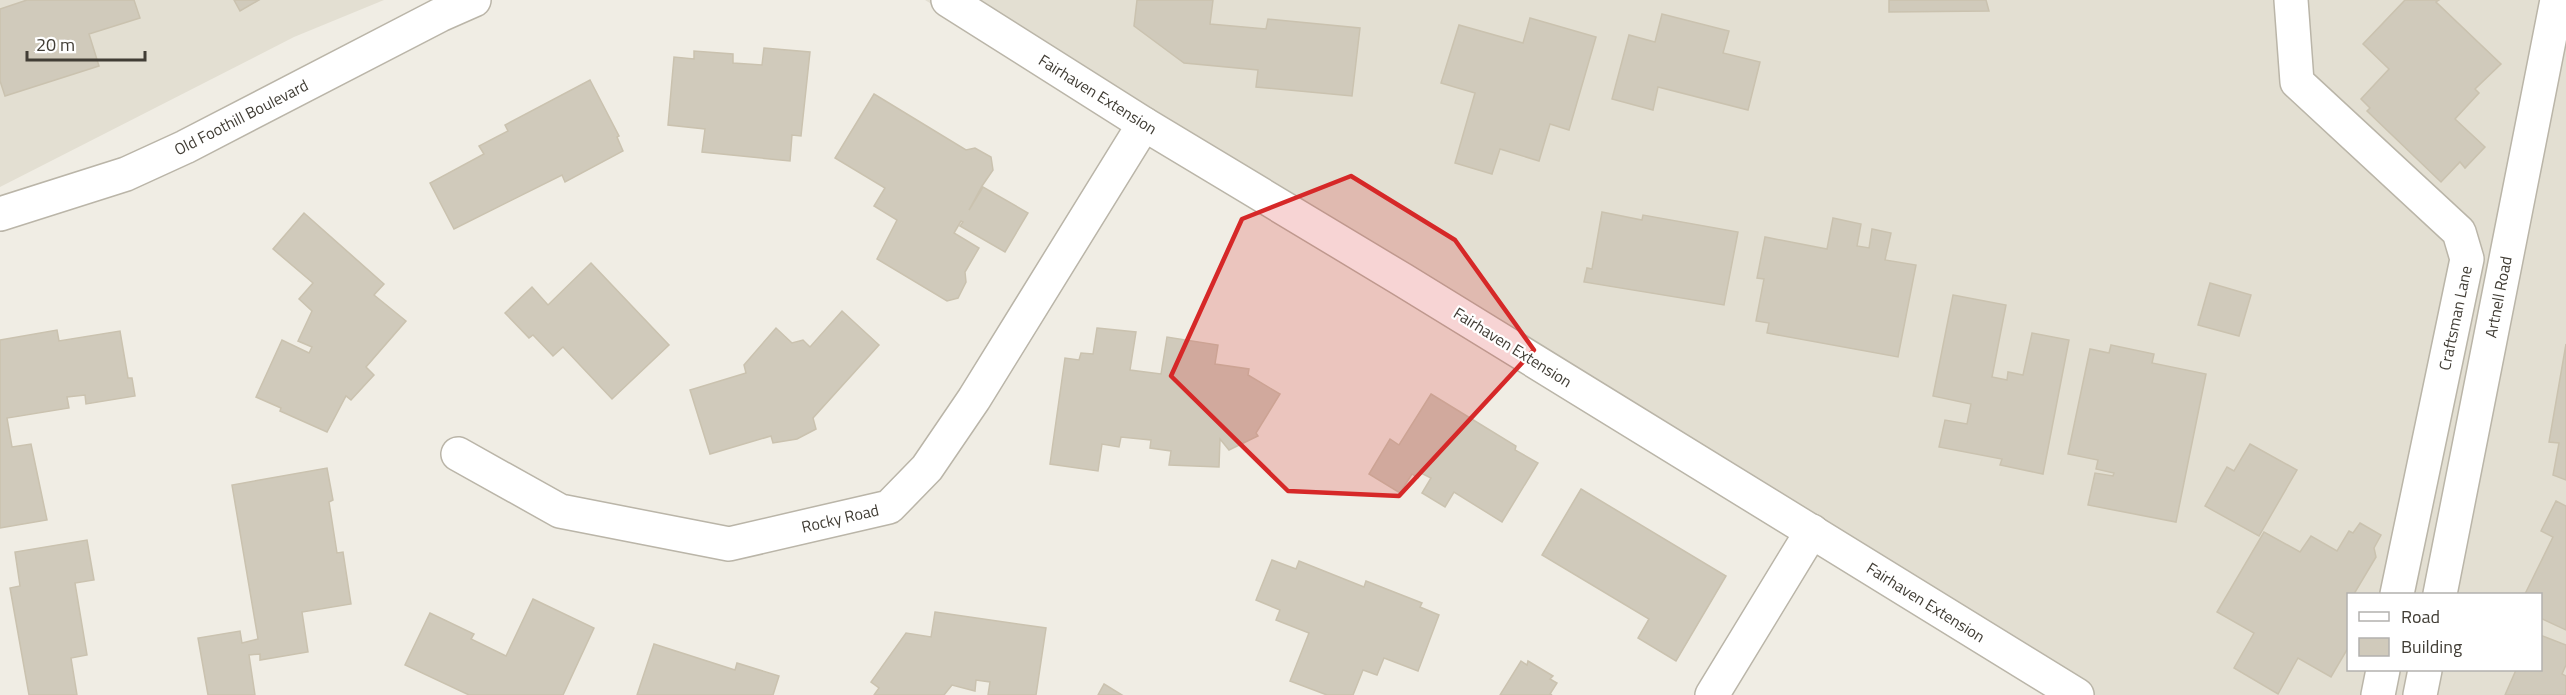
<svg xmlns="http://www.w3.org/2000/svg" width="2566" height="695" font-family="'Titillium Web',sans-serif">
<rect width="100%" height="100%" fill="#f0ede4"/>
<g fill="#e3dfd2" fill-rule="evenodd">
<path d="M0,0H384L294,37L0,187Z"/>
<path d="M925,0H2566V695H2050ZM2348,594H2540V670H2348Z"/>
</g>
<g fill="#d0cabb" stroke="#cac2af" stroke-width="1.5">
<path d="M27,0H134L140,18L89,34L99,66L5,96L0,81V9Z"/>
<path d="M234,0H259L240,11Z"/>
<path d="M1137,0H1213L1210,24L1266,29L1268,19L1360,28L1352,96L1256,87L1258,70L1184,63L1134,26Z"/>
<path d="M1889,0H1986L1989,11L1889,12Z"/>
<path d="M2405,0H2439L2436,2L2501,64L2475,89L2479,93L2455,119L2485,147L2465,168L2460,162L2441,182L2367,111L2370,108L2361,99L2389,69L2363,44Z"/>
<path d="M1662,14L1729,31L1723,53L1760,62L1748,110L1658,87L1653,110L1612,99L1629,35L1655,42Z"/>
<path d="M1530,18L1596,37L1569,130L1550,124L1539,161L1500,149L1492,174L1455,163L1475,93L1441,83L1459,25L1523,43Z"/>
<path d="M764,48L810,52L801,136L792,135L790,161L702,152L705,129L668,125L674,57L694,59V51L733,54V63L762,65Z"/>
<path d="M590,80L619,136L617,137L623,151L565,182L562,175L454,229L430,183L484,154L479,146L508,131L505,125Z"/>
<path d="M874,94L966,150L975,148L991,157L993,170L982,186L969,210L983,187L1028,213L1005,252L960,226L963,222L961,221L954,233L979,248L965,272L966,282L958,298L947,301L877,259L897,220L874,206L885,188L835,158Z"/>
<path d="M1602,212L1642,220L1643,215L1738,232L1724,305L1584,282L1587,268L1592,269Z"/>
<path d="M304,213L384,284L374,295L406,321L366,367L374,375L351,400L346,396L327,432L280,411L281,408L256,397L282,340L309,353L312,347L298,341L312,311L299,299L313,283L273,249Z"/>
<path d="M1833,218L1861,224L1857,246L1869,248L1872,229L1891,233L1885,260L1916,265L1898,357L1767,333L1769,323L1756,321L1764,279L1757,278L1765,237L1827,249Z"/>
<path d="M591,263L669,345L612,399L563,347L553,356L533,335L529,338L505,313L532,287L548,305Z"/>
<path d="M2210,283L2251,295L2239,336L2198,325Z"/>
<path d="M1953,295L2006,305L1992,377L2007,380L2008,372L2023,375L2032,333L2069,340L2043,474L2000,465L2002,459L1939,447L1945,420L1967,424L1971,404L1933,396Z"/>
<path d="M842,311L879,345L813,418L816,429L797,439L773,443L771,436L710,454L690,390L746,373L744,365L776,328L792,343L803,340L810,347Z"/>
<path d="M1097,328L1136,332L1130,370L1161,374L1167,337L1218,345L1215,364L1249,369L1248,375L1280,394L1256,433L1258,436L1229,450L1220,439L1219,467L1169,465L1171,451L1150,448L1151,440L1121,437L1119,447L1102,444L1098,471L1050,464L1065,358L1079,360L1081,353L1093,354Z"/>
<path d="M57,330L59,341L120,331L128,378H132L135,396L86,404L85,395L67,397L69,408L7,418L12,447L31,444L47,520L0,528V340Z"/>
<path d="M2566,344V480L2553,475L2559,443L2549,442Z"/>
<path d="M2111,345L2154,354L2152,363L2206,374L2176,522L2088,505L2095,473L2113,476L2114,473L2096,469L2098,460L2068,454L2090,349L2109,353Z"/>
<path d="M1431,394L1516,446L1515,450L1538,463L1502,522L1454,492L1445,507L1422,493L1431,478L1421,473L1418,478L1412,474L1400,493L1369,474L1390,439L1399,445Z"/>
<path d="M2250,444L2297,470L2259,536L2205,506L2227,467L2234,471Z"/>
<path d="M327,468L333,500L329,502L337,553L343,552L351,604L302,612L308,652L260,660V654L249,655L255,695H208L198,638L240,631L242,643L258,639L232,485Z"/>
<path d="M1581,489L1726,576L1676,661L1638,638L1649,619L1542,555Z"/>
<path d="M2556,501L2566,506V630L2540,618V594H2525L2553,537L2541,531Z"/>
<path d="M2360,523L2381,535L2374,548L2376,557L2354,594H2348V648L2331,677L2298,658L2278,694L2234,668L2254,633L2217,612L2264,532L2300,552L2311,536L2337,551L2349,531L2353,533Z"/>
<path d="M87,540L94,580L75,583L87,655L71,658L77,695H29L10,588L20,586L15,552Z"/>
<path d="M1272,560L1296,569L1299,561L1364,587L1366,581L1422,603L1420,607L1439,615L1418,671L1384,658L1377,675L1363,670L1353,695H1327L1290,681L1309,633L1276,620L1280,610L1256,600Z"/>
<path d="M533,599L594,628L563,695H469L405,665L430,613L474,634L471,639L506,656Z"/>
<path d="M935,612L1046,628L1036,695H988L990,682L976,680L975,691L952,685L944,695H874L879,688L871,682L906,633L931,637Z"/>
<path d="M2540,635L2566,645V665L2562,674L2566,676V695H2505L2516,670H2540Z"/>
<path d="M654,644L735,670L737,663L779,676L773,695H637Z"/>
<path d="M1521,661L1527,665L1528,661L1553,676L1550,679L1557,683L1550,694L1552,695H1500Z"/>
<path d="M1104,684L1122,695H1098Z"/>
</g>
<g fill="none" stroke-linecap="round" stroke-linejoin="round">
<g stroke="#bab5a8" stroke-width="36">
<g id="minor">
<path d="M948,0L1144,124L1403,280L2077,695"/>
<path d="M2291,0L2297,82L2459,232L2467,259L2397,594"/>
<path d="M0,214L126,174L185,147L440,15L474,0"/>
<path d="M458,454L560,511L729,544L889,507L927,468L974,399L1144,124"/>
<path d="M2440,594L2557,0"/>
<path d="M1712,695L1812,531"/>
<path d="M2378,695L2383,670"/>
<path d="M2420,695L2425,670"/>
</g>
</g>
<use href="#minor" stroke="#fff" stroke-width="33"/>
</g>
<path fill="#d62828" fill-opacity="0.2" stroke="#d62828" stroke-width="4.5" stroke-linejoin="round" d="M1351,176L1455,240L1534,350L1399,496L1288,491L1171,376L1242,219Z"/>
<g text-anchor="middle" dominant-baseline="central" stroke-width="4.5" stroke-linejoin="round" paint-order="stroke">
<g font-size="16" fill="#413d35" stroke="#fff">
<text transform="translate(1098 94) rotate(32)">Fairhaven Extension</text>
<text transform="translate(241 117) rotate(-27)">Old Foothill Boulevard</text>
<text transform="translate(2498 297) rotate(-79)">Artnell Road</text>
<text transform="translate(2455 318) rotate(-78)">Craftsman Lane</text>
<text transform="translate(1513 347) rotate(32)">Fairhaven Extension</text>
<text transform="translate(840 518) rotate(-13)">Rocky Road</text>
<text transform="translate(1926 602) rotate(32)">Fairhaven Extension</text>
</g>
</g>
<rect x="2347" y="593" width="195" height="78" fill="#ffffff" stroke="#b3b1ae" stroke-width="1.5"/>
<rect x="2359" y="612" width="30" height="9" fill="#ffffff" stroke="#b3b1ae" stroke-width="1.5"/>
<text x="2401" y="623" font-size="18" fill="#413d35">Road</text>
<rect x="2359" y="638" width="30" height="18" fill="#d0cabb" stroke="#b3b1ae" stroke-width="1.5"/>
<text x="2401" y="653" font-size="18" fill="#413d35">Building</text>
<path d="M27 51v9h118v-9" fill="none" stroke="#413d35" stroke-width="3"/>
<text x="36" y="51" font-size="18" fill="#413d35" stroke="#ffffff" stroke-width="4.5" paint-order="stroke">20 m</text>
</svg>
